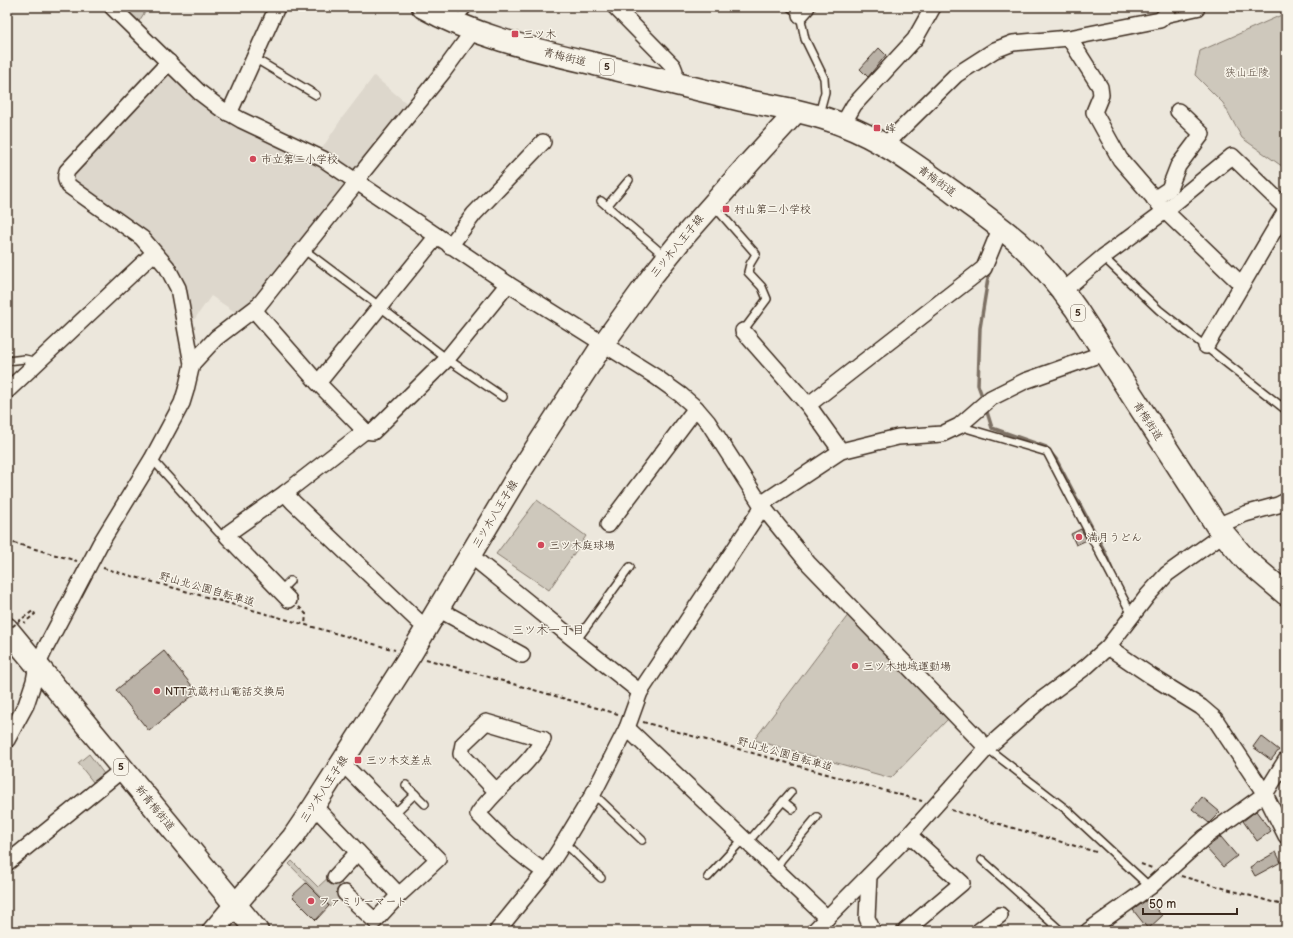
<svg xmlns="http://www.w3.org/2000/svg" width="1293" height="938" font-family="'Balsamiq Sans','Klee One',sans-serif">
<rect width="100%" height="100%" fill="#ece7dc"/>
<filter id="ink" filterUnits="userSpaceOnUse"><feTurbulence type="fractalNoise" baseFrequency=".025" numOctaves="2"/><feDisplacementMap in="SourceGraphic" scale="8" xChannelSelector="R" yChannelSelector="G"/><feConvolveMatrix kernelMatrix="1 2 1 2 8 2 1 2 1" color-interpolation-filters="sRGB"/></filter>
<g filter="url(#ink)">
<g fill="#ddd7cc">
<path d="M169,71L348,182L253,304L238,314L211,296L189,327L180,275L177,264L156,245L73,181V175Z"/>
<path d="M374,76L410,106L358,172L351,173L319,153L342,118Z"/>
</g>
<g fill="#cec8bc" stroke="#84796d">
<path d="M118,7H148L136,26Z"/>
<path d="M1286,13V169L1242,138L1223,103L1195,75L1200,51Z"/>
<path d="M537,500L586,536L549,590L496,554Z"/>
<path d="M849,614L949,718L891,778L754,740Z"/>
<path d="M89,754L104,774L93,782L78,763Z"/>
<path d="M292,861L318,887L332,874L348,890L331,907L289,864Z"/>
</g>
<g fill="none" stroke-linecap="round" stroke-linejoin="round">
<g stroke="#7c7064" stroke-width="3.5">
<path d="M983,399L978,385L980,328L989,272"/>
<path d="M987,412L992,428L1046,447L1056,459L1104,550L1113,572"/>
</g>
</g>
<g fill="#bab2a7" stroke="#3b2a1e">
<path d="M879,48L886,55L868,77L860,69Z"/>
<path d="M1081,529L1087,540L1076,545L1071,534Z"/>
<path d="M164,651L197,692L149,731L116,690Z"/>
<path d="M1261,736L1279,750L1271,760L1253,747Z"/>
<path d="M1202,797L1220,812L1209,823L1192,809Z"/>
<path d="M1256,811L1271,831L1257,841L1243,821Z"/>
<path d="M1221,837L1237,856L1223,867L1206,848Z"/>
<path d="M1276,852L1281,862L1255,876L1250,867Z"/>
<path d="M306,883L329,906L316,920L292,896Z"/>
<path d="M1148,899L1162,916L1148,929L1133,910Z"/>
</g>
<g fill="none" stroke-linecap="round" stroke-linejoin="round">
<g stroke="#3b2a1e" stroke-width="10">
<g id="service">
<path d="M790,7L800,15L805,39L824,78L825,92L819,114"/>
<path d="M1164,19L1200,11"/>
<path d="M457,20L469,7"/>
<path d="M254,58L316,95"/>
<path d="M601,201L666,257"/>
<path d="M607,206L629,180"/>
<path d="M714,206L756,254L750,264L748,272L762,287L767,299L743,331"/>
<path d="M303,249L379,306L447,359L503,397"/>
<path d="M1103,257L1159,310L1286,410"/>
<path d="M7,361L25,359L38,362"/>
<path d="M959,426L1047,452L1132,615"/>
<path d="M152,459L219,533L227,536"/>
<path d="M280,591L290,581"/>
<path d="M576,641L630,567"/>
<path d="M987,748L1067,810L1150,887"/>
<path d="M406,785L425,804"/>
<path d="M592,796L600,800L642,840"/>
<path d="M783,801L793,809"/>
<path d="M394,814L415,794"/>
<path d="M748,842L791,792"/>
<path d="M563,844L571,849L601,878"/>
<path d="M982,860L1061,931"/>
<path d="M776,869L781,860L817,817"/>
<path d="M708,877L744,838"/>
</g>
</g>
<g stroke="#3b2a1e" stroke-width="18">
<g id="minor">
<path d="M112,7L199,92L220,108L241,120L323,159L508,284L656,377L681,395L696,408L708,422L762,506L808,563L987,748"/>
<path d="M615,7L673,66L675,71L674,83"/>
<path d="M800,15L807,7"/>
<path d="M1069,38L1100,87L1101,95L1094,112L1120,159L1165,211L1241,284"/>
<path d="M228,113L232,107L277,7"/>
<path d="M843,124L854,105L915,39L933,7"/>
<path d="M885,145L956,75L995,50L1013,43L1069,38L1160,20L1166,14L1168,7"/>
<path d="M1154,199L1169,189L1178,166L1202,134L1178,111"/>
<path d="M450,246L474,214L543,142"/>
<path d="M1063,291L1103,257L1165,211L1232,156L1286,208"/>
<path d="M254,310L318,383L365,431L373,432L447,359L508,284"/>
<path d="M743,331L808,405L841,451"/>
<path d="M1206,346L1286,210"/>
<path d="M192,364L216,338L258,306L357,182L361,174L443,72L473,31"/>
<path d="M318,383L437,236"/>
<path d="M7,391L154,253"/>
<path d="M808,405L984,268L1000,229"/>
<path d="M285,493L293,502L418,621L427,627"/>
<path d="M608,525L696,408"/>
<path d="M1217,526L1245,514L1278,505L1286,501"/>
<path d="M470,555L576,641L640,692"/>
<path d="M289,600L227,536L230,532L285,493L365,431"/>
<path d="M438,609L522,655"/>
<path d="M1108,647L1151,676L1201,707L1215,719L1265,794L1286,836"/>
<path d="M627,728L827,918"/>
<path d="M7,740L26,705L34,681L37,666L45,649L100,544L152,459L182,403L186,390L192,364L178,288L167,267L142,238L69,186C65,180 65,177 67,171L169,62"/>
<path d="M341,762L438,859L399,895L375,921L345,893"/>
<path d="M497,792L461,754L463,744L486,722L543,739C527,769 497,786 478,814C498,835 521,856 545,872"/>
<path d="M314,806L399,895"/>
<path d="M7,863L123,769"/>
<path d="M869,876L867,918L873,931"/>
<path d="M335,877L358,852"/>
<path d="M497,931L545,872L563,844L592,796L627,728L640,692L767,500L841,451L898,437L942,434L959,426L991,398L1025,381L1104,353"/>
<path d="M814,931L909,835L987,748L1041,700L1087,666L1108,647L1148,595L1167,574L1223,534"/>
<path d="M905,931L962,883L909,835"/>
<path d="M979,931L1000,915"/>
<path d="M1088,931L1150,887L1205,837L1265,794L1286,760"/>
</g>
</g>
<g stroke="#3b2a1e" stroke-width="24">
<path id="secondary" d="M213,931L293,837L314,806L411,654L515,480L603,344L653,275L682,239L751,161L797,111"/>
</g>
<g stroke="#3b2a1e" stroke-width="25">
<g id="primary">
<path d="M423,7C476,37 536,50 595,64C644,76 693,88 742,100C776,107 811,112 843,125C883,140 918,167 953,192C975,209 997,224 1018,242C1040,262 1059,285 1076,309L1217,526L1246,560L1286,594"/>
<path d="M7,629L257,931"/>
</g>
</g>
<g stroke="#3b2a1e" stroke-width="2" stroke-dasharray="4 3" stroke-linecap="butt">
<path d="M7,541L77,561"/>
<path d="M103,568L395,650"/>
<path d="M299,607L306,614L305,625"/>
<path d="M23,618L33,611L35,614L24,623"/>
<path d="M426,659L618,714"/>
<path d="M643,722L922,801"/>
<path d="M951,810L1096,852"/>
<path d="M1141,864L1152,868"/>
<path d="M1181,876L1286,906"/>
</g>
<use href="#service" stroke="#f7f3e8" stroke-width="7"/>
<use href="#minor" stroke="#f7f3e8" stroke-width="15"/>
<use href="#secondary" stroke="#f7f3e8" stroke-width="21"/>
<use href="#primary" stroke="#f7f3e8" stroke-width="22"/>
<path stroke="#3b2a1e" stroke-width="2" stroke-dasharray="4 3" stroke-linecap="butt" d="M7,631L23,618"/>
</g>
</g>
<g fill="#d1495b" stroke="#f7f3e8" stroke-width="1.5">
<rect x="511" y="30" width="8" height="8" rx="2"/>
<rect x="873" y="124" width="8" height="8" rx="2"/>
<circle cx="253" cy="159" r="4"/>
<rect x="722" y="205" width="8" height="8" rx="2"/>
<circle cx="1079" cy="537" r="4"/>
<circle cx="541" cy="545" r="4"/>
<circle cx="855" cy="666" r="4"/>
<circle cx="157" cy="691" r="4"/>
<rect x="354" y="756" width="8" height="8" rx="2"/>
<circle cx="311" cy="901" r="4"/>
</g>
<g text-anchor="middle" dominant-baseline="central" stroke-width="3" stroke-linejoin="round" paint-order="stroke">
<g fill="#f7f3e8" stroke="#73665b" stroke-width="1">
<rect x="600" y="59" width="14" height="16" rx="3"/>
<rect x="1071" y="305" width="14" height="16" rx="3"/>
<rect x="114" y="759" width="14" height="16" rx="3"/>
</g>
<g font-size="10" font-weight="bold" fill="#3b2a1e">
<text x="607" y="67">5</text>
<text x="1078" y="313">5</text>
<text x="121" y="767">5</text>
</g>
<g font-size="11" fill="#3b2a1e" stroke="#f7f3e8" text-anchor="start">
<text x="523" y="34">三ツ木</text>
<text x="885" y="128">峰</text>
<text x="261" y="159">市立第二小学校</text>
<text x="734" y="209">村山第二小学校</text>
<text x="1087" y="537">満月うどん</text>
<text x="549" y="545">三ツ木庭球場</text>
<text x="863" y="666">三ツ木地域運動場</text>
<text x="165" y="691">NTT武蔵村山電話交換局</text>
<text x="366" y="760">三ツ木交差点</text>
<text x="319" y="901">ファミリーマート</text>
</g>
<g font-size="11" fill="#3b2a1e" stroke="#f7f3e8">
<text transform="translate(565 57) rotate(14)">青梅街道</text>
<text transform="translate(937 181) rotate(36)">青梅街道</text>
<text transform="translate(677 246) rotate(-51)">三ツ木八王子線</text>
<text transform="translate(1148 421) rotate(57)">青梅街道</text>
<text transform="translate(495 514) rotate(-59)">三ツ木八王子線</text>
<text transform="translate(207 589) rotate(16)">野山北公園自転車道</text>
<text transform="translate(785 754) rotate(16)">野山北公園自転車道</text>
<text transform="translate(324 789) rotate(-57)">三ツ木八王子線</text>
<text transform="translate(155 808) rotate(51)">新青梅街道</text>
</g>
<g font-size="11" fill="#605246" stroke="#f7f3e8">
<text x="1247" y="72">狭山丘陵</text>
</g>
<g font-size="12" fill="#3b2a1e" stroke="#f7f3e8">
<text x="548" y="630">三ツ木一丁目</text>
</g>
</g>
<rect width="1293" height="938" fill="none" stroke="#f7f3e8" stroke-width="24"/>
<rect x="12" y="12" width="1269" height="914" fill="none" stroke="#3b2a1e" stroke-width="1.5" filter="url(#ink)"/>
<path d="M1143 908v6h94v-6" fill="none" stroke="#3b2a1e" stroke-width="2"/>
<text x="1149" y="908" font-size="12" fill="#3b2a1e" stroke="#f7f3e8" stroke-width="3" paint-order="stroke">50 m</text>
</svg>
